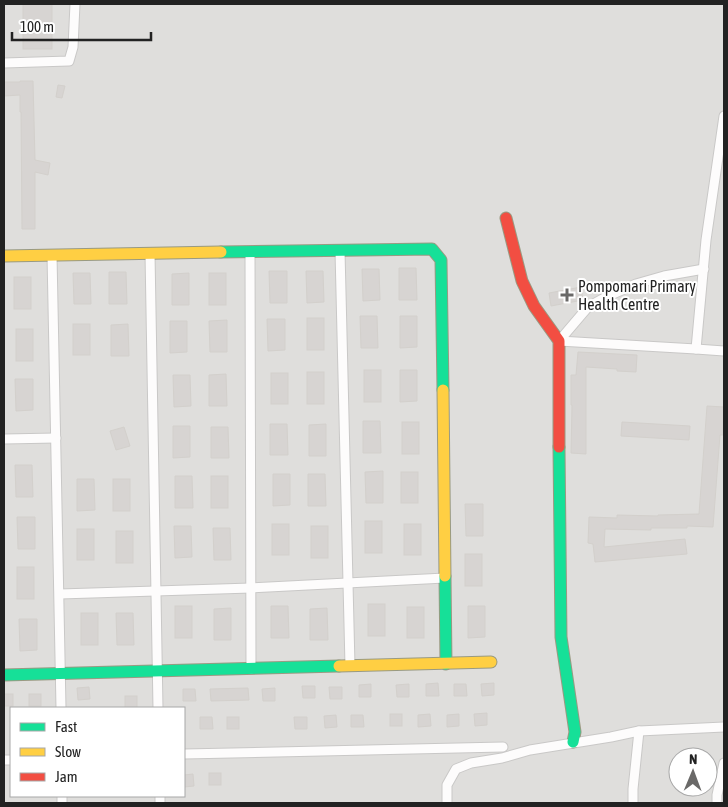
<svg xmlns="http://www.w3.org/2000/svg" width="728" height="807" font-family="'Asap Condensed',sans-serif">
<rect width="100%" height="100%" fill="#f0eeeb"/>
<path fill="#dfdedc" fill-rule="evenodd" d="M4,4H724V803H4ZM11,708H184V796H11ZM678,757H708V787H678Z"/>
<g fill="#d7d4d2" stroke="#d3d0cc">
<rect x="23" y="4" width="29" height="45"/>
<path d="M20,81H33L35,160L50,163L48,175L35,172V229H22L21,112H20V95L4,96V82H20Z"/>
<path d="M58,85L65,86L62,98L56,97Z"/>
<path d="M399,268H416L417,300H399Z"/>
<path d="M362,269H379L380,300L363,301Z"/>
<path d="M269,271H287V303H270Z"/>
<path d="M306,271H323L324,302L307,303Z"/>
<path d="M109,272H126L127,304H109Z"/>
<path d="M73,273H90L91,304H74Z"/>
<path d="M189,273V305H172V274Z"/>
<rect x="209" y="273" width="17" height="32"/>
<rect x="14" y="277" width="17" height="32"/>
<path d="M581,287L583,300L551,306L549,293Z"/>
<path d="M360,316H377L378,348H361Z"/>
<path d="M400,316H417V347L400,348Z"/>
<rect x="307" y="318" width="17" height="32"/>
<path d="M267,319H285V350L268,351Z"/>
<path d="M227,320V352H210L209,321Z"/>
<path d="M170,321H187V352L170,353Z"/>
<rect x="73" y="324" width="17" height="31"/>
<path d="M128,324L129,356H111V325Z"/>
<rect x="16" y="329" width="17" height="32"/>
<path d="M578,352L637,355L636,372L617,371V369L586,367V454L571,453L572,405H571V375H576Z"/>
<rect x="364" y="370" width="17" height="32"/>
<path d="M400,370H417V401L400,402Z"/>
<rect x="307" y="372" width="17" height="32"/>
<rect x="271" y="373" width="17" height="31"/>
<path d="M226,374L227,406H209V375Z"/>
<path d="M173,375H190L191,406L174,407Z"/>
<path d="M15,379H33V410L16,411Z"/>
<path d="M707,406L724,407L723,435H720L713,527L687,526V528H651V530L605,529L604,547L685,539L687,554L595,562L593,544L588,543L589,517L617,518V515L658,516V515L699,514Z"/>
<path d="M363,421H380L381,453H363Z"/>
<rect x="402" y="422" width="17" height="32"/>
<path d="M622,422L690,426L689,440L621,436Z"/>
<path d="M270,424H287L288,455H270Z"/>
<path d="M326,424V456H309V425Z"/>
<path d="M173,426H190V457L173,458Z"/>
<path d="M124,427L130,446L116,450L110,431Z"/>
<path d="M211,427H228L229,458H211Z"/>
<path d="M15,465H32L33,497H16Z"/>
<path d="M383,471V503H366L365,472Z"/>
<rect x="401" y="472" width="17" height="31"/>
<path d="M273,474H290V505L273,506Z"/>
<path d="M308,474H325L326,506H308Z"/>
<path d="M175,476H192L193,508H175Z"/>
<rect x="211" y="476" width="17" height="32"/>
<path d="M77,479H94L95,510L77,511Z"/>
<rect x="113" y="479" width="17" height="32"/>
<path d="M465,504H483V536H466Z"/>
<path d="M17,517H35V549H18Z"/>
<rect x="365" y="521" width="17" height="32"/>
<rect x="272" y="524" width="17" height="31"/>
<rect x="404" y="524" width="17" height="31"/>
<path d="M174,526H191L192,557L175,558Z"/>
<rect x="311" y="526" width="17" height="32"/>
<path d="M213,528H230L231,560H214Z"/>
<rect x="77" y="529" width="17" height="31"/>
<rect x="116" y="531" width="17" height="32"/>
<rect x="465" y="554" width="17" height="32"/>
<rect x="17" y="567" width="17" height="32"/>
<rect x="368" y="604" width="17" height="32"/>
<rect x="175" y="606" width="17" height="32"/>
<path d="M271,606H288L289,638H271Z"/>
<path d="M468,606H485V637L468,638Z"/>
<rect x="407" y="607" width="17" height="31"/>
<path d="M231,608V640H214V609Z"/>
<path d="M327,608L328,640H310V609Z"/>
<rect x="81" y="613" width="17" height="32"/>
<path d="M116,613H133L134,645H117Z"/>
<path d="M19,619H37V650L20,651Z"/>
<path d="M438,683L439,696H426V684Z"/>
<path d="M494,683V695L482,696L481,684Z"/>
<path d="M371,684V697H359V685Z"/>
<path d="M409,684V697H397L396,685Z"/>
<path d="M454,684H466L467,696H454Z"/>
<path d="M302,686H315V698H303Z"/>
<path d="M89,687L90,699L78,700L77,688Z"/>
<path d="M329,687H342V699H330Z"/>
<path d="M248,688L249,700L211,701L210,689Z"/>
<path d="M275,688V701H263L262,689Z"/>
<path d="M183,689H195L196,701H183Z"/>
<rect x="4" y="694" width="9" height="12"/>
<rect x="29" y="694" width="12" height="12"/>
<rect x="125" y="696" width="12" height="12"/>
<path d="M487,713V725L475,726L474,714Z"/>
<rect x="390" y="714" width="12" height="12"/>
<path d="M430,714L431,726L418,727V715Z"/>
<path d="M459,714V726L447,727V715Z"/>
<path d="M336,715L337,727L325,728L324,716Z"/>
<path d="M351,715H363L364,727H351Z"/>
<path d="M200,717H212L213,729H200Z"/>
<rect x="227" y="717" width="12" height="12"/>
<path d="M294,717H307V729H295Z"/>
<rect x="209" y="773" width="12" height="12"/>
<path d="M193,774L194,786L184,787V775Z"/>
</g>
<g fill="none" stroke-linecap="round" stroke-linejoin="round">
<g stroke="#c9c8c7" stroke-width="11">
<g id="street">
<path d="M4,63L69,61L73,47L75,4"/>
<path d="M340,251L350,666"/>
<path d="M250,252L251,669"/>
<path d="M150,254L158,708"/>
<path d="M52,255L61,708"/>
<path d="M559,341L588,307L608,296L636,284L664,276L704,269"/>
<path d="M559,341L696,349L724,351"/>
<path d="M696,349L706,240L724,116"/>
<path d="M4,439L56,438"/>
<path d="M60,594L251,588L445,578"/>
<path d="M184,754L503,747"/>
<path d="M4,760H11"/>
<path d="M62,796V803"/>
<path d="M160,796V803"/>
<path d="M447,803V785L456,769L471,763L502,758L530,750L611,737L639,731L724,727"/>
<path d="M633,803V789L639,731"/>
<path d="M717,803V795L724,763"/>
</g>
</g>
<g stroke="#999a82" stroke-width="13">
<g id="fast">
<path d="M221,252L432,249L441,260L443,390"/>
<path d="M559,447L561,637L575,732L573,742"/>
<path d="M445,576L446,664"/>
<path d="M4,675L339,666"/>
</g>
</g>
<g stroke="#999a82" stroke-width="13">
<g id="slow">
<path d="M4,256L221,252"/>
<path d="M443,390L445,576"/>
<path d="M339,666L491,662"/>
</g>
</g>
<g stroke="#999a82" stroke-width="13">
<path id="jam" d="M506,218L522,281L534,306L559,341V447"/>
</g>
<use href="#street" stroke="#fdfcfc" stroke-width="9"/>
<use href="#fast" stroke="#16e098" stroke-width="11"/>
<use href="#slow" stroke="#ffcf43" stroke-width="11"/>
<use href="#jam" stroke="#f24e42" stroke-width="11"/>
</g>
<path fill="#6a6968" stroke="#fff" stroke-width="2" d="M564.5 287.5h5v5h5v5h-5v5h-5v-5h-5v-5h5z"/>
<g text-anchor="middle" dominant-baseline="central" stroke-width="4" stroke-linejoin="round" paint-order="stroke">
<g font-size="16" fill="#222" stroke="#fff" text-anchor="start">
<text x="578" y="286">Pompomari Primary<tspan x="578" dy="18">Health Centre</tspan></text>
</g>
</g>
<rect width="728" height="807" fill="none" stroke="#222222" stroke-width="10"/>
<rect x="10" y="707" width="175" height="90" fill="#ffffff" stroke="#a7a7a7"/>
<rect x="20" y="723" width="25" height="8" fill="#16e098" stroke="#a7a7a7"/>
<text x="55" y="732" font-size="15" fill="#222222">Fast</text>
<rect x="20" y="748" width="25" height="8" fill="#ffcf43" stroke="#a7a7a7"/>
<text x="55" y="757" font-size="15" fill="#222222">Slow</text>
<rect x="20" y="773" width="25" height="8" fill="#f24e42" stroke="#a7a7a7"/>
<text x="55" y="782" font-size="15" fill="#222222">Jam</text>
<g transform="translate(693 772) rotate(1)"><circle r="24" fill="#ffffff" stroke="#a7a7a7"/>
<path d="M0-4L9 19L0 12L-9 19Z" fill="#6a6968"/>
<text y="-8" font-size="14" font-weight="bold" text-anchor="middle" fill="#222222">N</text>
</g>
<path d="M12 32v8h139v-8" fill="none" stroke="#222222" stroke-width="2.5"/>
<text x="20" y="32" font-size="15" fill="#222222" stroke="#ffffff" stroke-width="4" paint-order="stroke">100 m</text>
</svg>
